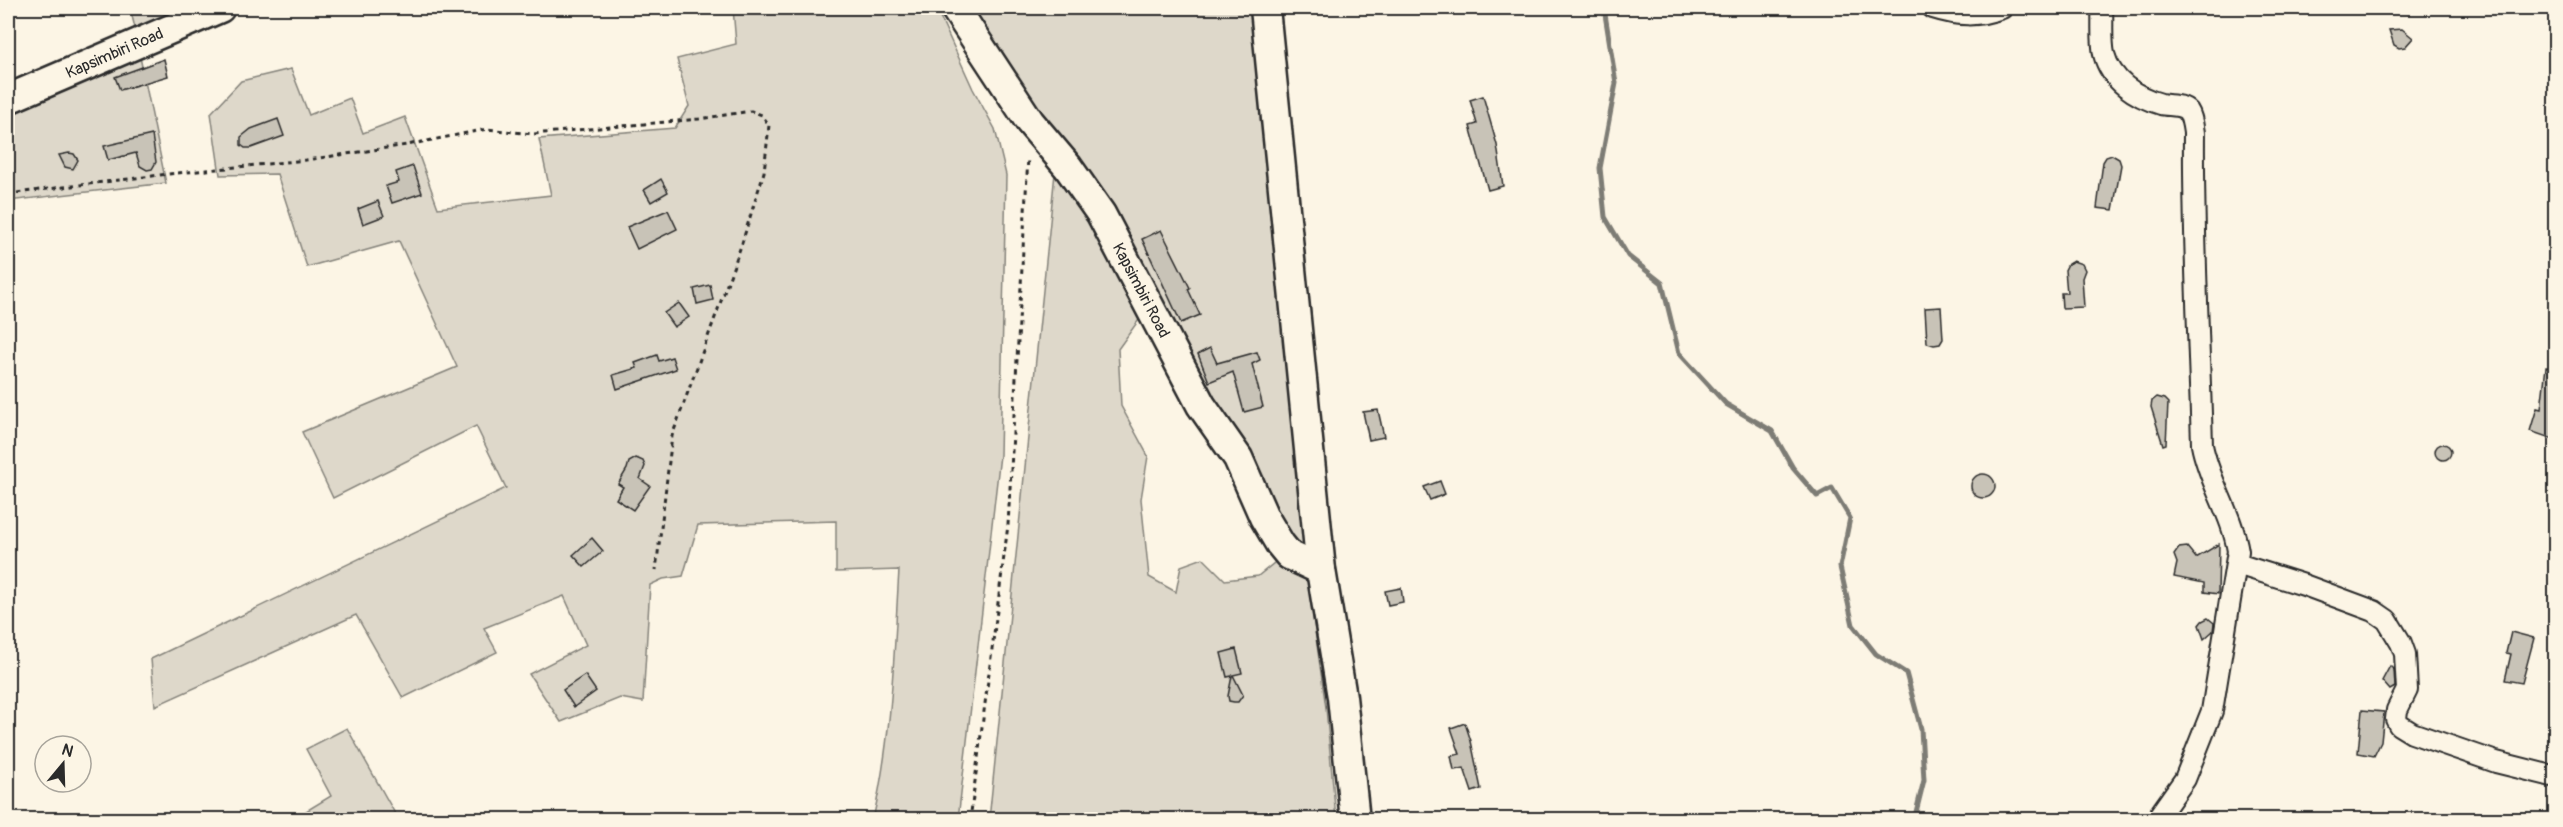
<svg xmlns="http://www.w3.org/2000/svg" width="2563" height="827" font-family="Pangolin,sans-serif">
<rect width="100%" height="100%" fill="#fcf5e5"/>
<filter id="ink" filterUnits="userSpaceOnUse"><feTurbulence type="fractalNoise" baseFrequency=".0167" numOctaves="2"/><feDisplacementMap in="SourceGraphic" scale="12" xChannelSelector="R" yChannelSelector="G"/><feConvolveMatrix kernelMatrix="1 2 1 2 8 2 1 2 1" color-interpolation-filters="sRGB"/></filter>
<g filter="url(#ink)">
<g fill="#ded8ca" stroke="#84827a" stroke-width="1.5">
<path d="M130,8H188L135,28Z"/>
<path d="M733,8H936L973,89L995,129L1006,175L1000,455L958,819H873C892,738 894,653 899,570L836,572V521L698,525L683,576L663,579L650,585L643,702L620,698L561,722L529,674L586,645L564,596L484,628L497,652L403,698L356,615L155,706L151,659L506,488L476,426L333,498L302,432L457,367L399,241L307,267L277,174L220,175L211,113L241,81L291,69L309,115L350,98L363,133L405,117L438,208L551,195L539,139L675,128L689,106L677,59L736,44Z"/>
<path d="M965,8H1252L1308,556L1297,551Z"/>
<path d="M139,52L166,183L8,201V110Z"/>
<path d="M1055,173L1088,218L1141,317L1118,349L1121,406L1148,456L1141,499L1149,577L1176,592L1181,566L1203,558L1225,580L1258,576L1279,559L1308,582L1326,708L1336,819L989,820Z"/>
<path d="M347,728L398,819H293L331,796L306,749Z"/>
</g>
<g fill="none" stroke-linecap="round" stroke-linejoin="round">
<path stroke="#7d7b74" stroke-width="5" d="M1604,8L1616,83L1600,168L1605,217L1628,256L1662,283L1679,353L1726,404L1772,431L1793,468L1817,496L1832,488L1850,518L1840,567L1853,625L1876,654L1906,673L1921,729L1924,780L1914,820"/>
</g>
<g fill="#c8c3b7" stroke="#2b2b2b" stroke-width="1.5">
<path d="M2402,29L2413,38L2405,47L2399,48L2394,45L2389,30Z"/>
<path d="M164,59L168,76L120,90L115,77Z"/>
<path d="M1483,96L1497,145L1503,186L1488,190L1470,126L1477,124L1470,100Z"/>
<path d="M278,119L284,136L251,148H245L241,145V137L251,129Z"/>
<path d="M152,135L156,162L152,169L147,170L140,166L136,153L108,160L104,146Z"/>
<path d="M69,153L74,154L78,160L73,169L65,167L59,155Z"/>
<path d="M2112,155L2119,159L2121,165L2113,210L2097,208L2103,162L2106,157Z"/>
<path d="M413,166L422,193L392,203L386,186L399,182L396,172Z"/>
<path d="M661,179L668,192L651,202L644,190Z"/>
<path d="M378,201L384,216L363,224L358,209Z"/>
<path d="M668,210L677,229L637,249L627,227Z"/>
<path d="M1161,230L1190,288L1188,289L1200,315L1181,323L1142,239Z"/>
<path d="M2073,261L2082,264L2085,270L2082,278L2084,307L2062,308L2061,293H2067L2065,270L2068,264Z"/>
<path d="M710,285L713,300L697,304L694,289Z"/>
<path d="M679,303L689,317L674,327L664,313Z"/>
<path d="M1941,307L1943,339L1940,344L1934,345L1927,343L1925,308Z"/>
<path d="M1210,348L1217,363L1257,352L1260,360L1252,364L1263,407L1244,412L1233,372L1209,382L1198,354Z"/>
<path d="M657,355L659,361L672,357L676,369L617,389L613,375L637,368L635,363Z"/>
<path d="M2546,367L2556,368V440L2530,431L2537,408L2541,409Z"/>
<path d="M2157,397L2164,399L2168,403L2166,444L2163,445L2151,407L2152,401Z"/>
<path d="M1378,410L1384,437L1369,440L1363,412Z"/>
<circle cx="2443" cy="452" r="8"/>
<path d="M636,458L643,461L645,466L640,479L650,486L633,510L616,499L623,487L618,484L627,469L629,462Z"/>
<circle cx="1983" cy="486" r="12"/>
<path d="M1440,481L1445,494L1430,500L1424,487Z"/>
<path d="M592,538L603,551L584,567L573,555Z"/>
<path d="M2219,544L2218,594L2204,592V583L2174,577L2177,563L2174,555L2179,548L2187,547L2196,558Z"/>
<path d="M1401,588L1403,602L1388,605L1385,591Z"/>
<path d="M2208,618L2214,623L2213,631L2204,639L2199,625L2202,621Z"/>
<path d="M2511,632L2534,638L2522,683L2505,680L2511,654L2506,653Z"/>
<path d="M1236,649L1242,673L1233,675L1243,695L1238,702H1234L1229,701L1228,696L1232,676L1227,677L1221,653Z"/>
<path d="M2390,666L2394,670L2395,687L2390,690L2382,681Z"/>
<path d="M585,675L596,691L574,707L563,690Z"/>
<path d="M2362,710L2384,712L2381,742L2374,756L2358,753Z"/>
<path d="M1465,723L1471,741L1481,789L1472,792L1464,768L1454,770L1451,756L1460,754L1451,728Z"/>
</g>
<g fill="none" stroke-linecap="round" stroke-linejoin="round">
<g stroke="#2b2b2b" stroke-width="24">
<g id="street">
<path d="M1933,8C1958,16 1978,17 2002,8"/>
<path d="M2102,8C2103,22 2101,40 2104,54C2111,81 2136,97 2161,104C2169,106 2182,104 2188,111C2192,117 2193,126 2194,133C2193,237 2199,341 2202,445C2209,482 2232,514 2238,551L2212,711L2185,779L2156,820"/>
<path d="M2237,564L2304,585L2374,611L2387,620L2401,643L2405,654L2407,690L2397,710L2396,719L2399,725L2412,733L2496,762L2556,777"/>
</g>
</g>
<g stroke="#2b2b2b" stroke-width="33">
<g id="secondary">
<path id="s1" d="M955,8L1030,122L1068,167L1101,214L1201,405L1238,458L1264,517L1280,544L1289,555L1321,570"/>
<path d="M1265,8L1321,570L1342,697L1355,820"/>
<path id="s2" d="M8,99L220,8"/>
</g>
</g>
<g stroke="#2b2b2b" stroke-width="3" stroke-dasharray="4.5 4.5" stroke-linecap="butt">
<path d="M8,194L168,174L306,160L407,145L487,129L533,134L699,119L751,111L762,115L769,125L764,172L742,243L672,436L656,570"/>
<path d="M970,820L1008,525L1028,157"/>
</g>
<use href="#street" stroke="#fcf5e5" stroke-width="20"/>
<use href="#secondary" stroke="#fcf5e5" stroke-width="28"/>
</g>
</g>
<g text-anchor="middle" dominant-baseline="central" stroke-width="4.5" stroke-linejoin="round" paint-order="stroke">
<g font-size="16" fill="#2b2b2b" stroke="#fcf5e5">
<text stroke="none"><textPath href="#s2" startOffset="116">Kapsimbiri Road</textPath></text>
<text stroke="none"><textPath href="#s1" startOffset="339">Kapsimbiri Road</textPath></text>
</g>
</g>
<rect width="2563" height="827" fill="none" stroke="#fcf5e5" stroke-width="30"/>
<rect x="15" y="15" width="2533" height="797" fill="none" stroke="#2b2b2b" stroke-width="2" filter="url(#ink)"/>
<g transform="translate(63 764) rotate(19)"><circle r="28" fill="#fcf5e5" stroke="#a8a49b" stroke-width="1.5"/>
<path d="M0-4.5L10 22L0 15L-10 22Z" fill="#2b2b2b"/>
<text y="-9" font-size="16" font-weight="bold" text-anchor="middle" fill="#2b2b2b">N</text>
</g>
</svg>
